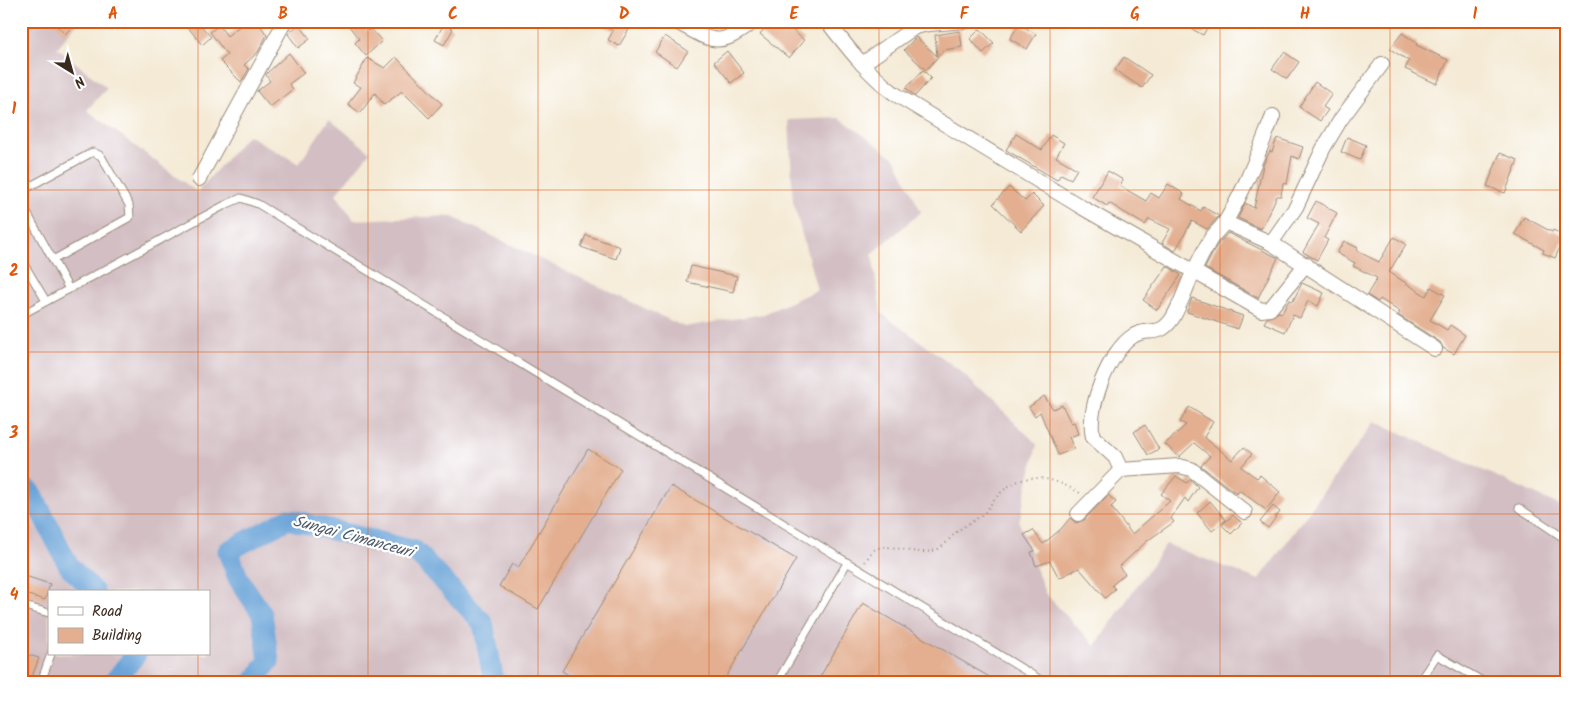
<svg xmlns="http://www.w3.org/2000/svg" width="1588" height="703" font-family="Kalam,sans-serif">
<rect width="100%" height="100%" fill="#fff"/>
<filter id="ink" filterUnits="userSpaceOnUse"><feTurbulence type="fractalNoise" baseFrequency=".02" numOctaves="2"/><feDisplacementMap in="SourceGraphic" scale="10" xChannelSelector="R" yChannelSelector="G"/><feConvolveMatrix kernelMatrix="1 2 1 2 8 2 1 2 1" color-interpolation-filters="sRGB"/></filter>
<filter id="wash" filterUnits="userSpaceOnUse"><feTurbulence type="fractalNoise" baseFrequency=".0096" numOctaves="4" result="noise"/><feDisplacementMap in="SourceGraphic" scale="20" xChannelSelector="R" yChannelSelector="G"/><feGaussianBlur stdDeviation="1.12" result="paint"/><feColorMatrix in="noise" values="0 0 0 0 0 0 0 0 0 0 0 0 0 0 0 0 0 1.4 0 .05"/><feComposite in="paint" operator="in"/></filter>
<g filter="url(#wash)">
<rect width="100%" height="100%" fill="#f4ead5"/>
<path fill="#d2bec3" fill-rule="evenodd" d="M21,21H79L57,48L107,88L87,110L197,192L248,135L299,164L329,119L370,152L336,194L354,220L450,216L684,327L764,314L817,290L793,201L789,120L840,118L896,159L921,212L872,254L881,313L958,369L1037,444L1019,522L1045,593L1095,646L1166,544L1259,580L1375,421L1559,505L1567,497V682H21ZM49,592H209V654H49Z"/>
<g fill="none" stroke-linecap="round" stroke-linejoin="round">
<g stroke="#67a2d7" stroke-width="21">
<path d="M21,488L31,492L69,566L94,592"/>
<path d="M114,682L136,654"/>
<path d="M253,682L269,661L262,614L238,578L228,551L288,519L415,551L483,623L494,682"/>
</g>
</g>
<g id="blocks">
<g fill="#e3af90">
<path d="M52,21H78L65,34Z"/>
<path d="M183,21H197L211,37L202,45Z"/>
<path d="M246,21H257L267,35L258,52L244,65L249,69L241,82L220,61L227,55L210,32L219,25L227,36Z"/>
<path d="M345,21H360L368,31L370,28L382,41L366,56L355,43L359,39Z"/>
<path d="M594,21H634L619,46L608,40L613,31Z"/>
<path d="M770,21H782L804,40L789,58L760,34Z"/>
<path d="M1177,21H1211L1203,35Z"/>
<path d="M299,24L310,39L298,48L288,34Z"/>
<path d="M444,24L453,29L444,45L435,40Z"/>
<path d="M1019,24L1036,34L1027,49L1010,39Z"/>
<path d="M980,29L994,43L983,53L970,39Z"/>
<path d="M960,31L962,47L944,50L926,70L904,50L916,37L937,56L935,35Z"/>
<path d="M1402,33L1417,43L1416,45L1448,60L1437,84L1405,69L1409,61L1390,49Z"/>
<path d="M665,36L688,51L677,67L655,52Z"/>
<path d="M727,51L744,73L731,83L714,62Z"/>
<path d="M1284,52L1299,62L1287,79L1272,69Z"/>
<path d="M289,53L304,73L289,84L293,89L270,107L257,91L270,81L266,75L267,73Z"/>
<path d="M396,57L442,104L429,118L402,91L384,105L375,93L360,113L348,104L361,87L353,83L367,58L385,68Z"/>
<path d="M1124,57L1151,75L1142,88L1115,70Z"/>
<path d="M923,70L931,78L915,96L906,88Z"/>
<path d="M1315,82L1332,94L1323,107L1328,110L1320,121L1299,107Z"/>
<path d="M1016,134L1042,150L1051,135L1064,143L1056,157L1077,169L1071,179L1061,174L1057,180L1006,150Z"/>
<path d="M1347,137L1366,145L1360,160L1341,152Z"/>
<path d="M1277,138L1303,147L1299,159L1292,156L1287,184L1283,183L1281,196H1277L1261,229L1238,218L1245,203L1254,208L1263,165L1270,151L1272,152Z"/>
<path d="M1500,153L1518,160L1505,193L1487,186Z"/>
<path d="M1108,171L1123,180L1120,186L1146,201L1151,193L1159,198L1168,184L1184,194L1181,199L1201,211L1203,207L1219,216L1207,229L1192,221L1175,251L1162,243L1170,229L1149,219L1145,225L1109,203L1107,206L1092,197Z"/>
<path d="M1009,187L1025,201L1032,194L1044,206L1021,231L993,204Z"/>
<path d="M1316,201L1337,213L1324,238L1328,240L1317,260L1303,252L1319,224L1307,218Z"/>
<path d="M1524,217L1552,232L1553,230L1565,236L1555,258L1543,253L1544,250L1515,234Z"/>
<path d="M1228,233L1278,258L1258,298L1205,268L1217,245Z"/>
<path d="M586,235L620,247L616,259L581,247Z"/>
<path d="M1394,237L1406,244L1389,272L1426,296L1431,287L1445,295L1430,320L1447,330L1450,325L1465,335L1454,354L1443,348L1440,342L1398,315L1400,312L1380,299L1378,302L1367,295L1377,278L1353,266L1355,263L1337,253L1344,241L1358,248L1357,251L1379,262Z"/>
<path d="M691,266L737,276L733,292L687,282Z"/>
<path d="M1167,266L1181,275L1157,310L1143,300Z"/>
<path d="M1302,283L1324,293L1318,306L1308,301L1300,318L1293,315L1285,332L1264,323L1267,318L1279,312L1282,313L1289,300L1293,301Z"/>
<path d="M1192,298L1243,316L1238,329L1187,312Z"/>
<path d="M1044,396L1053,409L1062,405L1071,423L1074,422L1078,434L1069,437L1074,449L1058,455L1040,412L1035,416L1029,407Z"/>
<path d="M1189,407L1213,422L1204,437L1232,460L1244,447L1252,454L1241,467L1257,478L1260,475L1280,492L1266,510L1239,490L1237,494L1201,466L1210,456L1194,443L1179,457L1165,444L1186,425L1180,422Z"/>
<path d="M1145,425L1159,449L1148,455L1134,432Z"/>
<path d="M588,449L621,469L538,609L499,586L512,564L518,568Z"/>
<path d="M1176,476L1187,483L1190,479L1198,487L1188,502L1185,498L1171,518L1174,522L1147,541L1119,567L1125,574L1112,585L1115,589L1105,598L1079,568L1059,578L1050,561L1036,566L1031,552L1035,551L1024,535L1033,530L1043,544L1061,529L1070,518L1076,523L1084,520L1108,495L1116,502L1111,507L1132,534L1170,501L1161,494Z"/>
<path d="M671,486L796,559L723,682H580L562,671Z"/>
<path d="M1210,501L1226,520L1212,531L1197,513Z"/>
<path d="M1273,506L1280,512L1268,528L1260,522Z"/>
<path d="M1233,515L1242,523L1231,534L1222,525Z"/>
<path d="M25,576L50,584L45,600L21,593Z"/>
<path d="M863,603L998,682H817Z"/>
<path d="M21,653L39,658L30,682H21Z"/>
</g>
</g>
</g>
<g filter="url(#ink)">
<use href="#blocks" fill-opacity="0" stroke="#988a7a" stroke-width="1"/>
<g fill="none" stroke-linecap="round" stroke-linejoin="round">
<g stroke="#988a7a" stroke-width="9">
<g id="service">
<path d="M21,196L25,189L93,152L101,156L129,205L130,217L53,260"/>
<path d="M21,197L22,204L69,289"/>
<path d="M21,259L46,301"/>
<path d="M21,315L225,205L241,198L258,204L1044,682"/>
<path d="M1519,508L1567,540"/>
<path d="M21,605L49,613"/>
<path d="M41,682L51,654"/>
<path d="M777,682L847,563"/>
<path d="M1419,682L1437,655L1484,682"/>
</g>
</g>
<g stroke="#988a7a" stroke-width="16">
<g id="minor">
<path d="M675,21C713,42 718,49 754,21"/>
<path d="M827,21C847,47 868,74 895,94L1083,208L1261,310L1270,309L1306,264"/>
<path d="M862,64L915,27L929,24L966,21"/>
<path d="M1382,64L1341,119L1323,149L1296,207L1271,243L1435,349"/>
<path d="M199,179L285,21"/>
<path d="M1225,222L1271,243"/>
<path d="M1121,470L1179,466L1191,469L1245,512"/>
<path d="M1078,514L1121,470L1115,457L1093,437C1086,410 1109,351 1133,336C1148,326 1158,339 1172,319C1182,303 1187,283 1196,267C1201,257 1206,246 1212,237C1217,231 1223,226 1227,219C1246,187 1259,151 1273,116"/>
</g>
</g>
<path stroke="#988a7a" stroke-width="2" stroke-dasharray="1 4" stroke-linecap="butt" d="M865,562C868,558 871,552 874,550C890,540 916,559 938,549C946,545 951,536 958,531C966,524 975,521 983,514C989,509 990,504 995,499C1020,469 1049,475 1080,493"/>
<use href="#service" stroke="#fff" stroke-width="7"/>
<use href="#minor" stroke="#fff" stroke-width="14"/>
</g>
</g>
<path fill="none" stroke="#df570d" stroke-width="1" stroke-opacity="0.55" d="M198,21V592M368,21V682M538,21V682M709,21V682M879,21V682M1050,21V682M1220,21V682M1390,21V682M21,190H1567M21,352H1567M21,514H1567M198,654V682"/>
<g text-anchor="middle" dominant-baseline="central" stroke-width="4.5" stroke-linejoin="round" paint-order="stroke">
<g font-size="16" font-style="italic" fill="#4d5a68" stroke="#fff">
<text transform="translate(353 537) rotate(15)">Sungai Cimanceuri</text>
</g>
</g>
<rect width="1588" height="703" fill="none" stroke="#fff" stroke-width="55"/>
<rect x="48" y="590" width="162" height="65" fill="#ffffff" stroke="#b1aaa5"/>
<rect x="58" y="607" width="25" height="8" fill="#ffffff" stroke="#b1aaa5"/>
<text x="92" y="616" font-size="15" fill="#3b2a1e">Road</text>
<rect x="58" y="628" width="25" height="15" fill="#e3af90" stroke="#b1aaa5"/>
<text x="92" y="640" font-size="15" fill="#3b2a1e">Building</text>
<g transform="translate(72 72) rotate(143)" stroke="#ffffff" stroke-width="4" paint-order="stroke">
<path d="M0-4L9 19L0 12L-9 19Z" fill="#3b2a1e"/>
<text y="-8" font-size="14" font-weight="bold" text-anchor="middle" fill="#3b2a1e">N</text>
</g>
<rect x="28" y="28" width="1532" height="648" fill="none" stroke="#df570d" stroke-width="2"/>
<g font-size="16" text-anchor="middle" font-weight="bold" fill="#df570d">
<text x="113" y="19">A</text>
<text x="283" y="19">B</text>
<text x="453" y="19">C</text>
<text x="624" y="19">D</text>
<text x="794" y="19">E</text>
<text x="964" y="19">F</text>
<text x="1135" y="19">G</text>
<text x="1305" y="19">H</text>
<text x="1475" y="19">I</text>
<text x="14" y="114">1</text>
<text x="14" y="276">2</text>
<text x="14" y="438">3</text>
<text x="14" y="600">4</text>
</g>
</svg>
